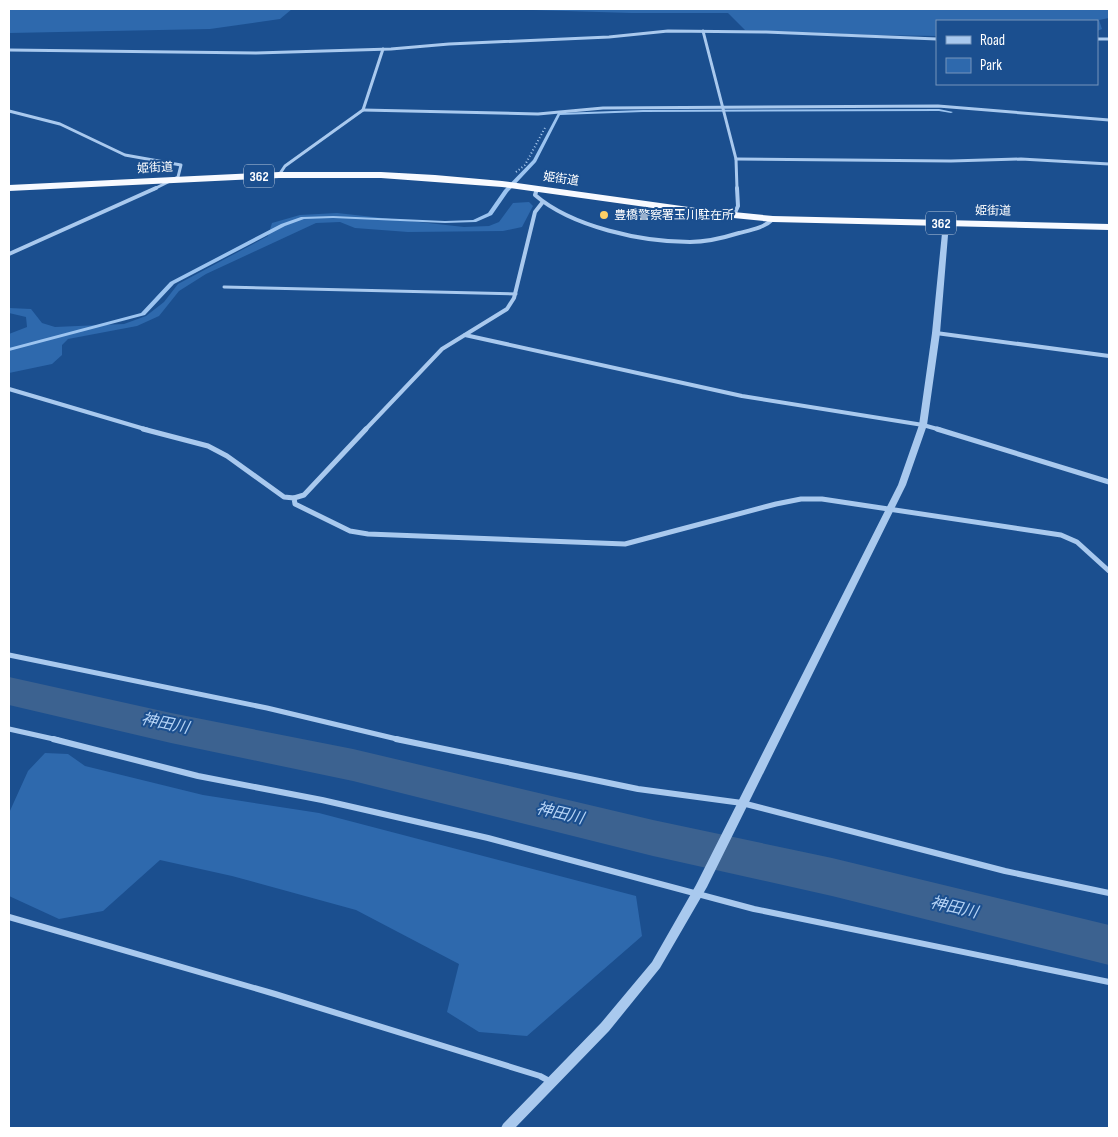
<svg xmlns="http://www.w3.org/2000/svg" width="1118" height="1137" font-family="'Sofia Sans Condensed','Noto Sans JP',sans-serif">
<rect width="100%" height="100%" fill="#1b4f8f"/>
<g fill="#2e69ad">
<path d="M9,9H292L280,19L210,29L9,33Z"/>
<path d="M500,9H1109V18L1099,20L1102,29L1097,31V21H937V36L872,35L745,30L728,13H631Z"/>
<path d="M529,202L533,206L522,227L503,231L408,232L355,228L340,222L316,223L206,274L179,291L159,316L137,326L68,339L62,345V355L52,364L9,373V334L27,327L26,317L9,313V308L31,309L42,323L55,327L124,324L146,316L164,302L178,284L268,236L272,223L300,215L337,213L464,227L489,226L499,222L513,203Z"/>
<path d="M45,753L68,754L85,766L203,795L319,813L636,896L642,936L527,1036L479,1032L447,1012L459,964L356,910L232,876L160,860L103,911L59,919L9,896V813L28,771Z"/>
</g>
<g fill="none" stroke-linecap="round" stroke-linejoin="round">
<path fill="#9cc4f0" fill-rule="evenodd" d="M939,109L953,112L951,113L939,111L643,112L560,115L536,162L508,192L492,215L476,222L445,223L333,218L304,219L285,226L174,284L145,315L9,351V348L141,313L170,282L281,224L301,217L333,216L445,221L473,220L488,213L504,190L533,160L558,113L643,110Z"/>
<path fill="#3c6290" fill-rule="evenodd" d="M9,677L171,713L353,749L653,820L832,858L1109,925V965L832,896L653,856L353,781L171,743L9,705Z"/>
<path stroke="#a9c9ee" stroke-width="2" stroke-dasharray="1 2.5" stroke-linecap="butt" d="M516,172L525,165L546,126"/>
<path stroke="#a9c9ee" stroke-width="3" d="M224,287L516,294"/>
<g stroke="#a9c9ee" stroke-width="3">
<path d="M703,31L736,159L737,189"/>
<path d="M1097,39H1109"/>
<path d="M9,50L256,53L391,49L449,44L609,37L668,31L766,32L937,39"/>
<path d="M363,110L538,114L603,108L938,106L1109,120"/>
<path d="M9,111L60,124L125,155L181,165L178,177L154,189"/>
<path d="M736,159L951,161L1021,159L1109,164"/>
<path d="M279,175L285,166L363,110L383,49"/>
</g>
<g stroke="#a9c9ee" stroke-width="4">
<path d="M537,189L535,195C572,227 642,242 690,242C706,242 723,238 739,233C751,230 764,228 773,219"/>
<path d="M734,215L738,206L737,188"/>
<path d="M9,254L156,188"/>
<path d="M936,333L1109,356"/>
<path d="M465,335L742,396L923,425L941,430"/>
<path d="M9,389L148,430"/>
<path d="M365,430L442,349L507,309L514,298L535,212L542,203"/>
</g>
<g stroke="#a9c9ee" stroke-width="5">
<path d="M143,429L208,446L227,456L284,497L294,498L295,504L350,531L368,534L625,544L776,504L801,499H822L1061,535L1077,542L1109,571"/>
<path d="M937,429L1109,482"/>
<path d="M294,498L304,495L366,429"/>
<path d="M9,655L267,708L401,740"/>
<path d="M9,729L58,740"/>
</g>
<g stroke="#a9c9ee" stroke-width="6">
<path d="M53,739L198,776L322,800L488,838L754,909L1109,982"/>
<path d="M396,739L638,789L742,803L1005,871L1109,893"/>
<path d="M9,917L275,994L540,1076L551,1082"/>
</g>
<path fill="#a9c9ee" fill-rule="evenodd" d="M946,221L949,223L940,333L927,425L906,485L707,887L660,968L609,1031L515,1128H501L503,1124L601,1023L652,962L696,885L898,485L919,425L932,333L943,223Z"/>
<path fill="#f8faff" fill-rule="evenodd" d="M279,172H381L435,175L502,181L703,209L773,216L1109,224V230L773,222L703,215L502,187L381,178H279L9,191V185Z"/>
</g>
<circle fill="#ffd166" stroke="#1b4f8f" stroke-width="2" cx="604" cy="215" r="5"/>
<g text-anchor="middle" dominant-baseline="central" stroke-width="4" stroke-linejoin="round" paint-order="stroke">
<g font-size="12" fill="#fff" stroke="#1b4f8f">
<text transform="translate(155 168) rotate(-3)">姫街道</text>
<text transform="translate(561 179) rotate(8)">姫街道</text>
<text transform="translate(993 211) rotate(1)">姫街道</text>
</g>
<g font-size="12" fill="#fff" stroke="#1b4f8f" text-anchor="start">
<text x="614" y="215">豊橋警察署玉川駐在所</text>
</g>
<g fill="#1b4f8f" stroke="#bbcadd" stroke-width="1">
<rect x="244" y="164.5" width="30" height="23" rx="4"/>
<rect x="926" y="211.5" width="30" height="23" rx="4"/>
</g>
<g font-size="14" font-weight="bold" fill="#fff">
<text x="259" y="176">362</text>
<text x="941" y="223">362</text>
</g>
<g font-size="16" font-style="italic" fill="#b5d3f5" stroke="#1b4f8f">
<text transform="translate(165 724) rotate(12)">神田川</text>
<text transform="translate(560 814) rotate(13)">神田川</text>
<text transform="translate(954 908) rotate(13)">神田川</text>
</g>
</g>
<rect width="1118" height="1137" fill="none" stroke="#ffffff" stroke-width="20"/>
<rect x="936" y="20" width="162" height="65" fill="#1b4f8f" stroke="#7695bc"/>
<rect x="946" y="36" width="25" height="8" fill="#a9c9ee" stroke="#7695bc"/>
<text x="980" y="45" font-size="15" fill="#ffffff">Road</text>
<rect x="946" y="58" width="25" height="15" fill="#2e69ad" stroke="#7695bc"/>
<text x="980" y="70" font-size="15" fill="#ffffff">Park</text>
</svg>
